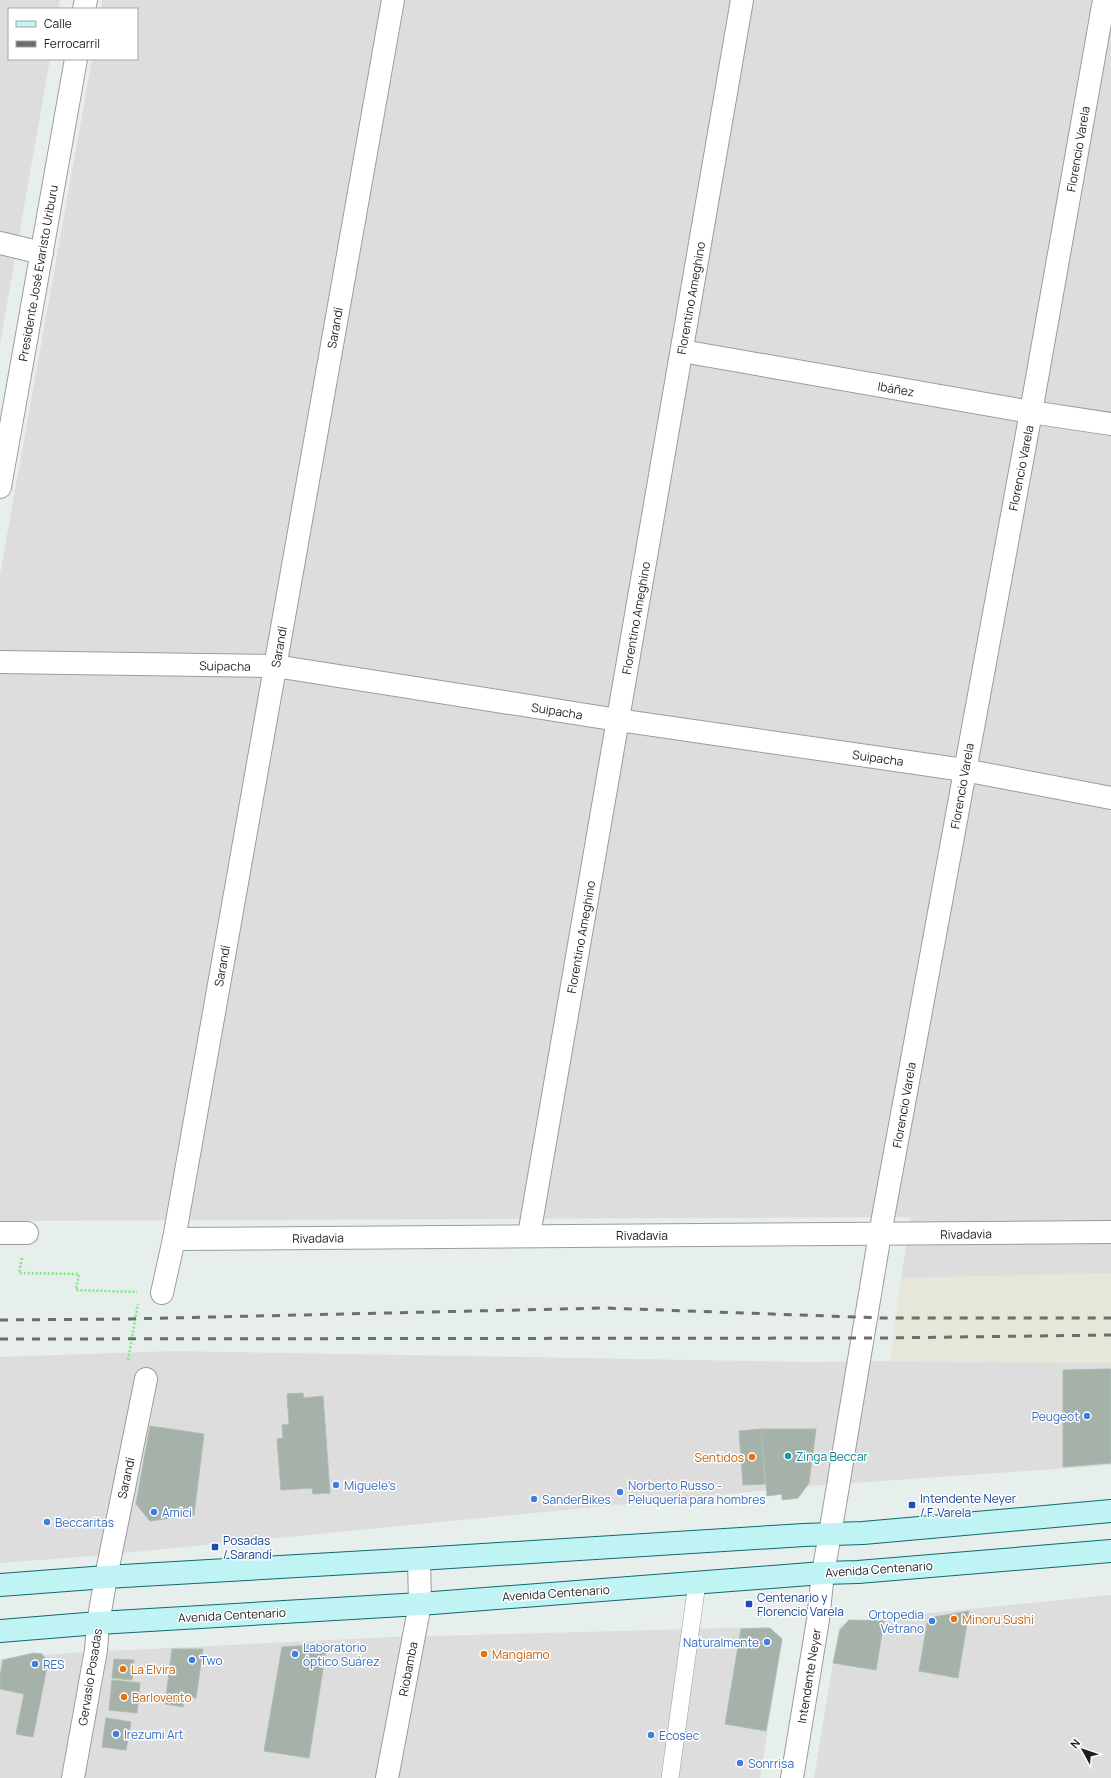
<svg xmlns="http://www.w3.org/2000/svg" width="1111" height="1778" font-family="Manrope,sans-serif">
<rect width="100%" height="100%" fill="#e7efec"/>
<g fill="#dcdddc">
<path d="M0,0H60L58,9H9V59H50L0,344Z"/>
<path d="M102,0H1111V1274L901,1278L911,1217L0,1221V575L92,59H137V9H101Z"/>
<path d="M174,1351L811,1362L890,1361L1111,1363V1465L810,1486L92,1556L0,1563V1357Z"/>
<path d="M1111,1595V1778H814L839,1627L849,1621Z"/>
<path d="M768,1627L782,1642L760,1778H0V1659L69,1653L393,1637Z"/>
</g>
<path fill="#e6e7d9" d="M1111,1273V1363L890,1361L901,1278Z"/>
<g fill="#a5b1a9" stroke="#aabfb2">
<path d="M1111,1369V1463L1063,1467V1370Z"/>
<path d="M303,1393L304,1398L323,1396L330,1493L313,1494L312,1488L281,1490L277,1439L283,1438L282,1425L289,1424L287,1394Z"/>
<path d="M150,1426L204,1434L194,1515L150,1521L136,1504Z"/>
<path d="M761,1429H816L809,1483L798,1498L782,1500V1494L767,1496Z"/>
<path d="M761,1429L765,1484L743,1485L739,1431Z"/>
<path d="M969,1611L958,1678L919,1671L928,1618Z"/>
<path d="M849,1620L884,1621L876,1670L833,1663L840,1630Z"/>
<path d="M770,1628L782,1639L766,1731L725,1724L741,1629Z"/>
<path d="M327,1644L309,1758L264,1751L282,1647Z"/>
<path d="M172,1649H203L196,1698L184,1697L183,1707L165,1704Z"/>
<path d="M34,1653L42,1654L48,1662L33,1737L16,1734L24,1694L0,1689V1676L3,1660Z"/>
<path d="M114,1659L134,1660L132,1680L112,1678Z"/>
<path d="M112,1680L140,1683L137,1713L109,1710Z"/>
<path d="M106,1718L131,1722L126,1750L102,1747Z"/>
</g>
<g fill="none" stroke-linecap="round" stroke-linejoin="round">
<g stroke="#9c9c9c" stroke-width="18">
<path id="service" d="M670,1778L697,1583"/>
</g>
<g stroke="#9c9c9c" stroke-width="24">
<g id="minor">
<path d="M84,9L86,0"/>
<path d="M0,243L42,253"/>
<path d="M682,351L1031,412L1111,424"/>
<path d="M0,487L76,59"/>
<path d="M0,662L275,666L618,720L964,770L1111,798"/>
<path d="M0,1233H27"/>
<path d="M529,1235L742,0"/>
<path d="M174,1239L1111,1232"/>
<path d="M162,1293L174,1239L393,0"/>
<path d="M830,1534L880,1234L1031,412L1104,0"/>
<path d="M73,1778L96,1650L98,1623L106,1577L146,1379"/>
<path d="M387,1778L420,1604L419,1559"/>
</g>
</g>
<g stroke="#9c9c9c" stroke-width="24">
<path id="tertiary" d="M792,1778L818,1620L823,1573L830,1534"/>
</g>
<g stroke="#10696c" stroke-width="24">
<g id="secondary">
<path d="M0,1585L106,1577L419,1559L804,1535L863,1533L1111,1511"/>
<path d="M0,1631L98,1623L420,1604L823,1573L858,1572L1111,1551"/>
</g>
</g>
<g stroke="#7aec7f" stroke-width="2.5" stroke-dasharray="2 2" stroke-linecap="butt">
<path d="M22,1258L19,1273L79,1274L76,1290L137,1292"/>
<path d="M128,1360L138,1304"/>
</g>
<use href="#service" stroke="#fff" stroke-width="17"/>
<use href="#minor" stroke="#fff" stroke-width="22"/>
<use href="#tertiary" stroke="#fff" stroke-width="22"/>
<use href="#secondary" stroke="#c0f3f3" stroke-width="22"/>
<g stroke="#6d6d6d" stroke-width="3" stroke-dasharray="8 8" stroke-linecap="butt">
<path d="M0,1320L125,1319L605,1308L883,1318H1111"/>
<path d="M0,1339L880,1338L1111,1335"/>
</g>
</g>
<g fill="#3f7fe0" stroke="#fff" stroke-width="1.5">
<circle cx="1087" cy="1416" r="4"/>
<circle cx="336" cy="1485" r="4"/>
<circle cx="620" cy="1492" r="4"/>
<circle cx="534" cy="1499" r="4"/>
<circle cx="154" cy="1512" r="4"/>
<circle cx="47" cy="1522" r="4"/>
<circle cx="932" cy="1621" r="4"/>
<circle cx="767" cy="1642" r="4"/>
<circle cx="295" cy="1654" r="4"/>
<circle cx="192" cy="1660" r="4"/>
<circle cx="35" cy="1664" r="4"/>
<circle cx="116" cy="1734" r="4"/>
<circle cx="651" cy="1735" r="4"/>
<circle cx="740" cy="1763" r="4"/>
</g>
<circle fill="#0f9aa8" stroke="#fff" stroke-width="1.5" cx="788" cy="1456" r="4"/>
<g fill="#e8710a" stroke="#fff" stroke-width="1.5">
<circle cx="752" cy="1457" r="4"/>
<circle cx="954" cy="1619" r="4"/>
<circle cx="484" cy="1654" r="4"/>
<circle cx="123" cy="1669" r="4"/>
<circle cx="124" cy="1697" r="4"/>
</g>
<g fill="#1a4fb4" stroke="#fff" stroke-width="1.5">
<rect x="908" y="1501" width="8" height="8" rx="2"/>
<rect x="211" y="1543" width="8" height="8" rx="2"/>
<rect x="745" y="1600" width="8" height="8" rx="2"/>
</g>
<g text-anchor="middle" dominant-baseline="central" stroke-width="3" stroke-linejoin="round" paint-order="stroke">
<g font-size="12" fill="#1f1f1f" stroke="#fff">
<text transform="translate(1078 149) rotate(-80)">Florencio Varela</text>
<text transform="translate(38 273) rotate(-80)">Presidente José Evaristo Uriburu</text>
<text transform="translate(691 298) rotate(-80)">Florentino Ameghino</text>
<text transform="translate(335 328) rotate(-80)">Sarandí</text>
<text transform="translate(896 389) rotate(10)">Ibáñez</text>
<text transform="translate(1021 468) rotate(-79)">Florencio Varela</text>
<text transform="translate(636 618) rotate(-80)">Florentino Ameghino</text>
<text transform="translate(279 647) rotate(-80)">Sarandí</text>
<text transform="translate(225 666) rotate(1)">Suipacha</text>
<text transform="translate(557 711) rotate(9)">Suipacha</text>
<text transform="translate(878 758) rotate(8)">Suipacha</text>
<text transform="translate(962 786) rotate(-80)">Florencio Varela</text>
<text transform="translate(581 937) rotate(-80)">Florentino Ameghino</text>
<text transform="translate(222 966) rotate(-80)">Sarandí</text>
<text transform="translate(904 1105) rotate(-80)">Florencio Varela</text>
<text transform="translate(966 1234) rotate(-1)">Rivadavia</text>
<text x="642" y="1235">Rivadavia</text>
<text transform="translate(318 1238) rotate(-1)">Rivadavia</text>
<text transform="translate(126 1478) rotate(-78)">Sarandí</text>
<text transform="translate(879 1569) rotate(-4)">Avenida Centenario</text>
<text transform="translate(556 1593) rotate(-4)">Avenida Centenario</text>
<text transform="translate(232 1615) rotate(-3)">Avenida Centenario</text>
<text transform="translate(408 1669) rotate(-79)">Riobamba</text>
<text transform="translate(809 1676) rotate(-81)">Intendente Neyer</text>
<text transform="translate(90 1677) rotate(-81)">Gervasio Posadas</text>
</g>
<g font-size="12" fill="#366cbe" stroke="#fff" text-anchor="start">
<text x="1079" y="1416" text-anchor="end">Peugeot</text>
<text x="344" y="1485">Miguele's</text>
<text x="628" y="1485">Norberto Russo -<tspan x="628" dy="14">Peluquería para hombres</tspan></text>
<text x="542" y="1499">SanderBikes</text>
<text x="162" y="1512">Amici</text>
<text x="55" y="1522">Beccaritas</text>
<text x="924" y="1614" text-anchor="end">Ortopedia<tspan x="924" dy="14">Vetrano</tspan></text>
<text x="759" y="1642" text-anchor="end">Naturalmente</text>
<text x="303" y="1647">Laboratorio<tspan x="303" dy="14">óptico Suárez</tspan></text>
<text x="200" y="1660">Two</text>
<text x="43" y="1664">RES</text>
<text x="124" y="1734">Irezumi Art</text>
<text x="659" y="1735">Ecosec</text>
<text x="748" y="1763">Sonrrisa</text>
</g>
<g font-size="12" fill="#0d838f" stroke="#fff" text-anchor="start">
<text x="796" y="1456">Zinga Beccar</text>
</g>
<g font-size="12" fill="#c56008" stroke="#fff" text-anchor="start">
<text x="744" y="1457" text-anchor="end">Sentidos</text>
<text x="962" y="1619">Minoru Sushi</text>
<text x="492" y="1654">Mangiamo</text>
<text x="131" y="1669">La Elvira</text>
<text x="132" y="1697">Barlovento</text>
</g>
<g font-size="12" fill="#164399" stroke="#fff" text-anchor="start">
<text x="920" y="1498">Intendente Neyer<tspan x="920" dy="14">/ F. Varela</tspan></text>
<text x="223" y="1540">Posadas<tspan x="223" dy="14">/ Sarandí</tspan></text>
<text x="757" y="1597">Centenario y<tspan x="757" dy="14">Florencio Varela</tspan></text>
</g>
</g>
<rect x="8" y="8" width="130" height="52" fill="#ffffff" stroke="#a5a5a5"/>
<rect x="16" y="21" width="20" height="6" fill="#c0f3f3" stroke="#a5a5a5"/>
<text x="44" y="28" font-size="12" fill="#1f1f1f">Calle</text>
<rect x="16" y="41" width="20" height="6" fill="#6d6d6d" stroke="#a5a5a5"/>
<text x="44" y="48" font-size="12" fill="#1f1f1f">Ferrocarril</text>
<g transform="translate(1083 1750) rotate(310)" stroke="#ffffff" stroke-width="3" paint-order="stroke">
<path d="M0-3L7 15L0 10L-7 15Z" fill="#1f1f1f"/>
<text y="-6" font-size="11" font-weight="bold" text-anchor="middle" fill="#1f1f1f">N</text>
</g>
</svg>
